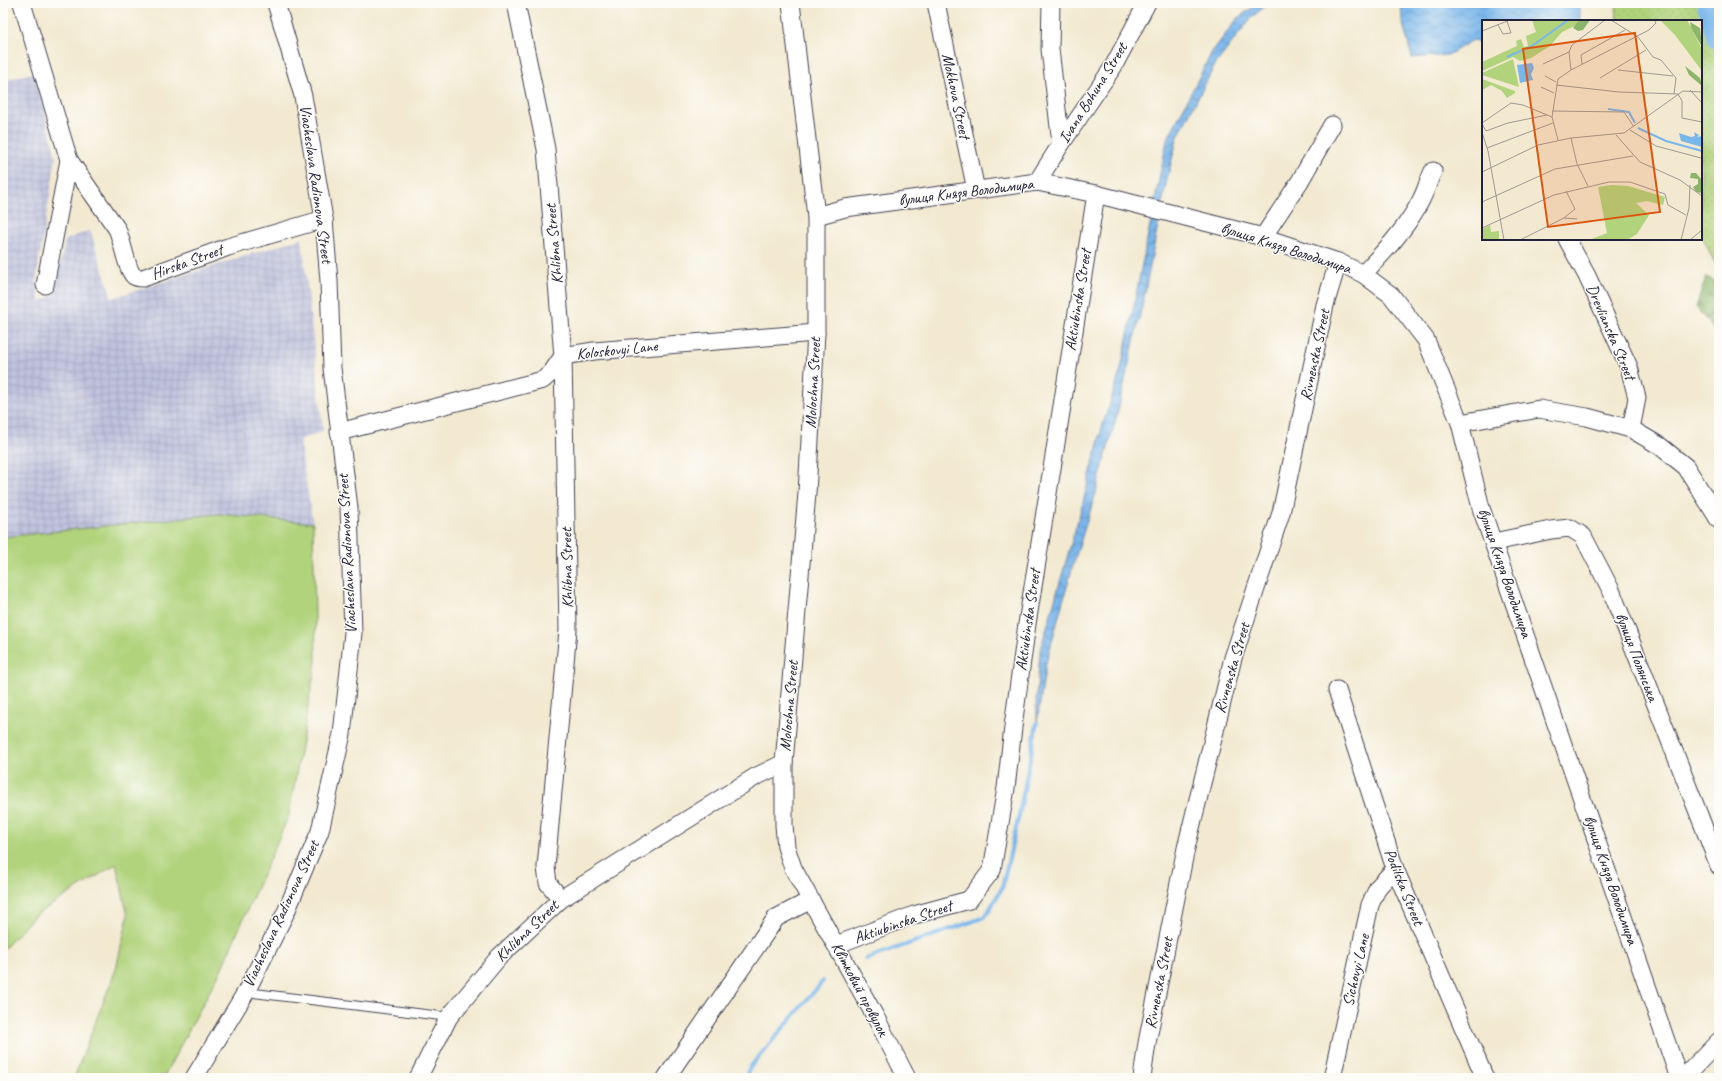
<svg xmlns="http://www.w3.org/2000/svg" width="1722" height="1081" font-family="Caveat,sans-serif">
<defs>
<pattern id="industrial-grid" width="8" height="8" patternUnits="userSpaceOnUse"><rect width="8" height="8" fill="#bfc2dd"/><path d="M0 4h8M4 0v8" fill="none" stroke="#a4a6bf"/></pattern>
<pattern id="grass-dots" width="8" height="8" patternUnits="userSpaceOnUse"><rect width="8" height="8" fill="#b1d37b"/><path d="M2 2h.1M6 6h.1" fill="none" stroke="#98b56b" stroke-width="1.8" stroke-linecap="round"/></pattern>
<pattern id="forest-firs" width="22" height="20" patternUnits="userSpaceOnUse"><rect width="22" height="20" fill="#8cb56b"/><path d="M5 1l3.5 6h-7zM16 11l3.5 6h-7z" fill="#729359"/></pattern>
<pattern id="water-waves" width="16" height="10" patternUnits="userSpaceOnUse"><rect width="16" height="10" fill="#79b6eb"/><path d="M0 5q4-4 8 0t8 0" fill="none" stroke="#6394c0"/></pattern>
</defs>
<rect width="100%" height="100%" fill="#fdfcf7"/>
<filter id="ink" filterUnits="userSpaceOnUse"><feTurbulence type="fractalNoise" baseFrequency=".025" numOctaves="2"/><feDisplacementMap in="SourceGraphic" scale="8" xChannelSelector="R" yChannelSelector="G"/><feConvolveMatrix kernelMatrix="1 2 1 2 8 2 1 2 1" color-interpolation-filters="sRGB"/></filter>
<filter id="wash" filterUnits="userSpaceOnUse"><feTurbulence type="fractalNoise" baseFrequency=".012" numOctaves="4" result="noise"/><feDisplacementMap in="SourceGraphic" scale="16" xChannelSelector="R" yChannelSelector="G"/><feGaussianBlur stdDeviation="0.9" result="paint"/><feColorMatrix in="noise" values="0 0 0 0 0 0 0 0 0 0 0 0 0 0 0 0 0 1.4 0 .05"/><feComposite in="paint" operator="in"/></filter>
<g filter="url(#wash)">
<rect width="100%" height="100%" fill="#f2e9d0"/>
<path fill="url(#industrial-grid)" d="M35,72L56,157L36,280L40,302L54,295L65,240L90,230L112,298L302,238L323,431L299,440L313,523L218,514L3,537V81Z"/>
<path fill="url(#grass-dots)" stroke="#6a7a5b" d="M1616,3H1719V267L1713,260L1701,233V21H1617Z"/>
<path fill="url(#forest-firs)" stroke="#576c53" d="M1706,277L1719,283V336L1696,307Z"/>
<path fill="#b1d37b" stroke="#6a7a5b" d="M218,514L313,523L316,661L289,815L220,972L163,1078H74L116,969L128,916L116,864L34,916L3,950V537Z"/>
<g fill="url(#water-waves)" stroke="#4e6c93">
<path d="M1258,3H1269L1251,18L1215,65L1178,136L1167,179L1143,302L1118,411L1094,499L1073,565L1046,663L1037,723L1036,701L1040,651L1082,506L1103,424L1121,369L1167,140L1212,52L1237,19Z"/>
<path d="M1401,3H1580V21H1483V43L1473,40L1448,55L1412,58L1402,20Z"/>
</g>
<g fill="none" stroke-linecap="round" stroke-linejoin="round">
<g stroke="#79b6eb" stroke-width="4">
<path d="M866,959L985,917L1002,888L1019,815L1037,723"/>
<path d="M744,1078L751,1066L823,981"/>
</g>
<path stroke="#79b6eb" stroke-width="25" d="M1709,3L1719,37"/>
</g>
</g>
<g filter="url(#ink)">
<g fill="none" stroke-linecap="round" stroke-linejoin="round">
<g stroke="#414051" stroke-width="10">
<path id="service" d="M246,992L449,1017"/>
</g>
<g stroke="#414051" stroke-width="19">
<g id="minor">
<path d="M22,3L69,160L45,285"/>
<path d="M516,3L546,149L563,356L568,630L546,867L548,883L561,899"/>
<path d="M791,3L816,216V333L807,493L784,763V825L786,847L793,868L876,1018L907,1078"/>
<path d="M936,3L976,190"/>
<path d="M1051,3L1050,49L1061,144"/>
<path d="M69,160L117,229C122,239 127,271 134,276C137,278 140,278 143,278L228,247L324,219"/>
<path d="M1037,182L1061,144L1113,67L1147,3"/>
<path d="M816,216L845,208L1037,182L1096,194L1263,237L1338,262L1363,274L1391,295L1426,340L1460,423L1481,508L1679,1078"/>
<path d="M1263,237L1300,181L1332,125"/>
<path d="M1363,274C1385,251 1407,228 1421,200C1426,190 1429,180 1433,171"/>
<path d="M1460,423L1539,409L1587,417L1631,429L1637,398L1629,367L1587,276L1567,239"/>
<path d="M1631,429L1660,446L1686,467L1719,520"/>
<path d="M339,432L543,380L552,372L563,356L594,351L816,333"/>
<path d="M1494,542L1551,530L1570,528L1583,536L1611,590L1719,866"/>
<path d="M1337,690L1395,869L1485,1078"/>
<path d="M836,945L914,915L969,900L992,870L1006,788L1014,719L1027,624L1096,194"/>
<path d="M194,1078L246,992L286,912L320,831L342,734L353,633L349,508L332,368L329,281L324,219L303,96L276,3"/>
<path d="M418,1078L449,1017L499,957L561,899L755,777L784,763"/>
<path d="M666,1078L776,918L811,900"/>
<path d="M1142,1078L1147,1043L1186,848L1233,658L1281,513L1325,305L1338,262"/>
<path d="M1332,1078L1370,905L1378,887L1395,869"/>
<path d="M1688,1078L1691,1070L1719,1041"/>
</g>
</g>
<use href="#service" stroke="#fff" stroke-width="8"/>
<use href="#minor" stroke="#fff" stroke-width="17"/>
</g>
</g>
<g text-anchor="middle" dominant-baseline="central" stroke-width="3" stroke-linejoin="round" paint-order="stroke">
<g font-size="16" fill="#22223b" stroke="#fdfcf7">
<text transform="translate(1093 93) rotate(-58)">Ivana Bohuna Street</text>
<text transform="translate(956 96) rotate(78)">Mokhova Street</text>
<text transform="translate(316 184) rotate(82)">Viacheslava Radionova Street</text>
<text transform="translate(966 192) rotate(-7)">вулиця Князя Володимира</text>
<text transform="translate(554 244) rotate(-95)">Khlibna Street</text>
<text transform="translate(1286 248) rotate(18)">вулиця Князя Володимира</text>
<text transform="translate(187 262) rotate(-20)">Hirska Street</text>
<text transform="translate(1078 300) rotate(-81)">Aktiubinska Street</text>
<text transform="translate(1611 332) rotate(67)">Drevlianska Street</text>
<text transform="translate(617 350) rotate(-6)">Koloskovyi Lane</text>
<text transform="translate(1315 355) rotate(-78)">Rivnenska Street</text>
<text transform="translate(813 383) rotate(-87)">Molochna Street</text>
<text transform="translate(347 554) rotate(-93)">Viacheslava Radionova Street</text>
<text transform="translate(567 568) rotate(-91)">Khlibna Street</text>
<text transform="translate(1505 573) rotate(71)">вулиця Князя Володимира</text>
<text transform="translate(1028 620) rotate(-82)">Aktiubinska Street</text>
<text transform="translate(1637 657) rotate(69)">вулиця Полянська</text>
<text transform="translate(1232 668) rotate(-74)">Rivnenska Street</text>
<text transform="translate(789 706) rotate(-85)">Molochna Street</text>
<text transform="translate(1611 880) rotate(71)">вулиця Князя Володимира</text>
<text transform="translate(1404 887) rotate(68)">Podilska Street</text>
<text transform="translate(281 914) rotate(-65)">Viacheslava Radionova Street</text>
<text transform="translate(903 922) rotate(-19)">Aktiubinska Street</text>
<text transform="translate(527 931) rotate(-44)">Khlibna Street</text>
<text transform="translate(1356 970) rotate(-77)">Sichovyi Lane</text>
<text transform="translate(1159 983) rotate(-79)">Rivnenska Street</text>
<text transform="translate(860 989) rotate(62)">Квітковий провулок</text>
</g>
</g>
<g transform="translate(1482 20)">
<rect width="220" height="220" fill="#f2e9d0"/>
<path d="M50,0H105L80,12L68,26L49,38L38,41L31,37L0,51V42L35,26L34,21L39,19L42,27L46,26L44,16L54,12ZM178,0H205L220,29V51L193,15ZM31,39L37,67L0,55V53ZM0,59L33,71V73L25,78L20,71L9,65L0,70ZM8,205L9,212L17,211V220H0V209Z" fill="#b1d37b"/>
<path d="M97,0H108L101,10L96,11L91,8ZM208,2L218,8L220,27L209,8ZM203,46L218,58L220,66L207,55ZM209,153H214L220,160V173L214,172L211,167L216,164V159L208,158Z" fill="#8cb56b"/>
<path d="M130,165L146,166L183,177L181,185L165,181L154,183L167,195L155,214L145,220H107L125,213L116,167Z" fill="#b1d37b"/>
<path d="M50,43L52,48L49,54L51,60L38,63L35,45ZM212,112L217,115L215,117L220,116V127L199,121L197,113L209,117L213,116Z" fill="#79b6eb"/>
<path fill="none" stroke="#79b6eb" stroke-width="2" d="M25,37L50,26L86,0M126,89L147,92L153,103M156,108L184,121L220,131"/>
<path fill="none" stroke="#9f9994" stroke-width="1" d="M129,0L156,17L171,37L179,40L194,58L192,74M16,5L21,14L29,13L25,1M0,11L28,0M87,32L90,25L123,0M61,44L87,32L89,50M100,44L99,35L143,10M136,50L191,56M63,56L74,62M118,58L164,30M74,65L137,72L196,74L200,81V98L220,102M59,67L72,73M208,70L220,83M70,91L142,92L152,107M0,103L29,83L41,85L70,97M0,104L4,111L26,103L65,95M148,110L174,126L219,138M0,112L6,131L22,220M134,115L158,142L198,160L220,176M89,118L95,144L106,166M76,120L70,97L76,59L89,50L167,10L174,3L172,0M5,128L71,103M0,152L56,125L89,118L142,113L201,71L220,72M0,182L73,149L151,136M82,198L93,189L84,171M0,208L72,175L127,162H148L183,174L186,185L204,195M38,220L82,198L95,199M199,220L207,188L208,165M208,220L220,210"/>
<path fill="#de560e" fill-opacity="0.15" stroke="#de560e" stroke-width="2" d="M153,13L178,192L66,207L41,29Z"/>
<rect width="220" height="220" fill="none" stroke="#22223b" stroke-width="2"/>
</g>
<rect width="1722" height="1081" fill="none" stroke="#fdfcf7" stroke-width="16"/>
</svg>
